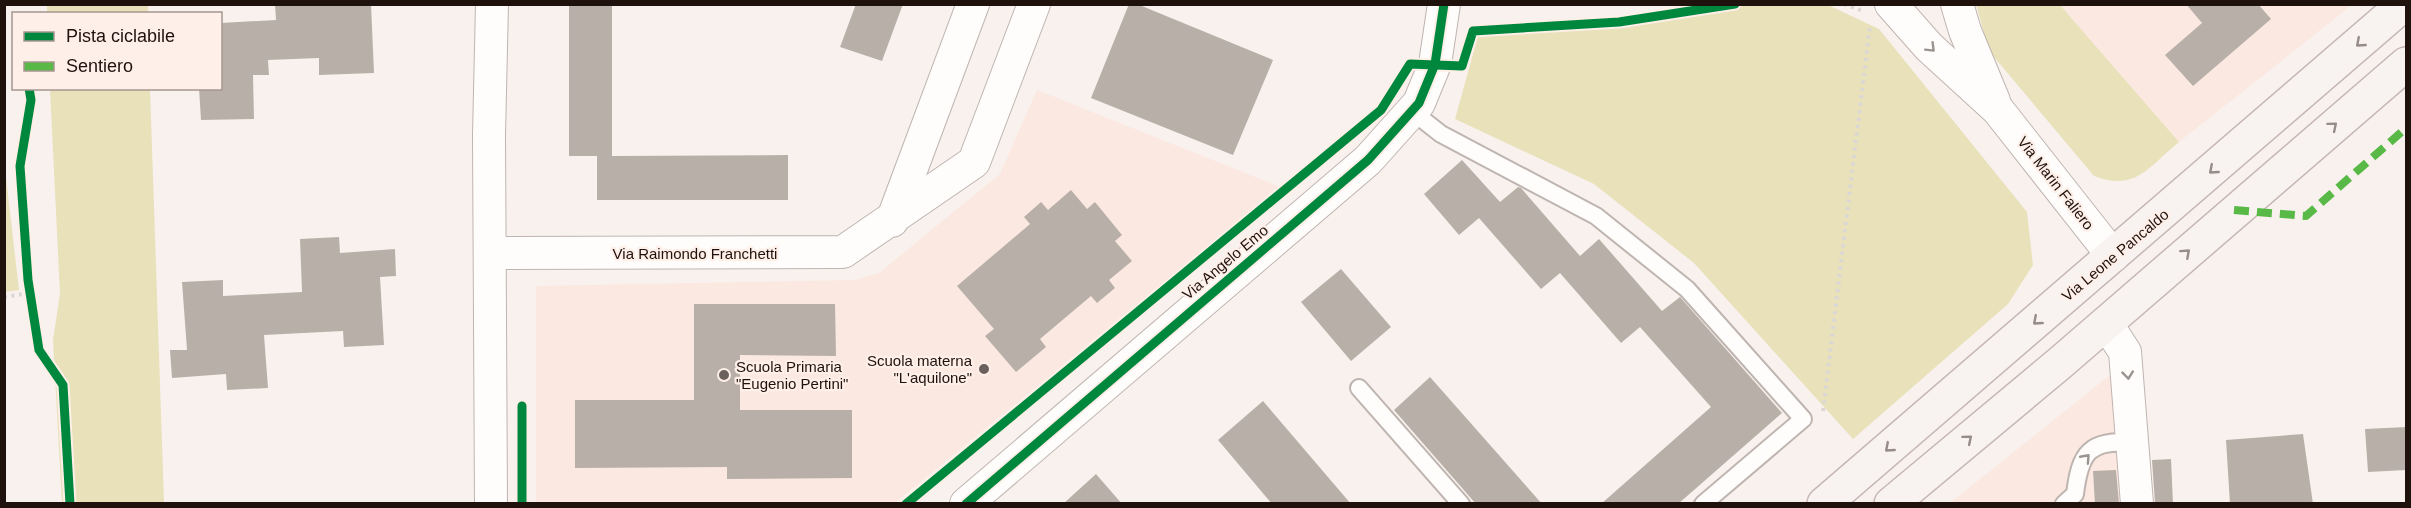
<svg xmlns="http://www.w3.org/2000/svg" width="2411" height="508" font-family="Helvetica,sans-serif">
<rect width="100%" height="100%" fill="#f9f1ed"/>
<g fill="#fbe8e0">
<path d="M2060,5H2352L2179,142Z"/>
<path d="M1037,90L1280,187L895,503H536V286L856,280L879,273L1000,174Z"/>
<path d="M2114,372L2129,503L1949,504Z"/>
</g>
<g fill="#e8e1ba">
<path d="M1741,4L1828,5L1879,29L2027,212L2033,265L2008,304L1853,439L1694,263L1594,184L1455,119L1478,36C1566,29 1654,23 1741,4Z"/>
<path d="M1976,4L2060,5L2179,142C2148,167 2136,192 2094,176L1989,51Z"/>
<rect x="47" y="5" width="101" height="8"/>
<path d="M50,89H150L164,503H62L53,340L60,294Z"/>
<path d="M5,169L19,290L5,292H4Z"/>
</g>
<g fill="#b8b0a8">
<path d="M371,4L374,73L319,75V58L268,60L269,75H253L254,119L201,120L199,88H220V23L276,20L275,5Z"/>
<path d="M569,4H612V156L788,155V200H597V156H569Z"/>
<path d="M856,4H903L882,61L840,47Z"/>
<path d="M1129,4H1137L1273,60L1233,155L1091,98Z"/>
<path d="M2186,4H2258L2271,19L2193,86L2165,55L2202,23Z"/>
<path d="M1462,160L1500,202L1518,187L1521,188L1580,256L1599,239L1662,311L1680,297L1782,413L1678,504H1601L1711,407L1640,327L1621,343L1560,273L1541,289L1479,218L1459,235L1424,194Z"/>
<path d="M1071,190L1087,209L1095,202L1122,235L1115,241L1132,261L1109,280L1115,288L1097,303L1091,296L1040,339L1046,347L1016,372L985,336L994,329L957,286L1030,224L1024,217L1041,202L1048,210Z"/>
<path d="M339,237L340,253L395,249L396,276L380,277L384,345L344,347L343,331L264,335L268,388L227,390L226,374L172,378L170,350H187L182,282L223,280V296L302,292L300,239Z"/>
<path d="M1341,269L1391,327L1351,361L1301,302Z"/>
<path d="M694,304H835L836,356L740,355V410H852V478L727,479V467L575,468V400H694Z"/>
<path d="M1430,377L1542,504H1476L1394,410Z"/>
<path d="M1263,401L1351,504H1272L1218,440Z"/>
<path d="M2406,427V470L2368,472L2365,429Z"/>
<path d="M2303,434L2313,504H2230L2226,440Z"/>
<path d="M2171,459L2173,504H2155L2152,460Z"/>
<path d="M2116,470L2119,504H2095L2093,471Z"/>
<path d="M1096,474L1122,504H1063Z"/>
</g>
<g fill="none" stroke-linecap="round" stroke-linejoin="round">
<g stroke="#bfb5b0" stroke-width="20">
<g id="lane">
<path d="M1413,112L1441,134L1596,216L1687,289L1803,419L1703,504"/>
<path d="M1359,388L1461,504"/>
<path d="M2064,504L2075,494C2080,453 2089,439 2133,443"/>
</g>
</g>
<g stroke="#bfb5b0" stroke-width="34">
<g id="street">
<path d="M1891,4L1929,47L1998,110L2113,256"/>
<path d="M1957,4L1965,31L1994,101"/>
<path d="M892,221L973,4"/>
<path d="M490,253L843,252L974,162L1034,4"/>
<path d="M2106,323L2125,352L2137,504"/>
<path d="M491,504L489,135L492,4"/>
<path d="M966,504L1368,160L1419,103L1435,64L1444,4"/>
</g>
</g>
<g stroke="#c6b7b6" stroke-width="36">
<g id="primary">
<path d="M1824,504L2404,4"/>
<path d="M1891,504L2060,363L2406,64"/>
</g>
</g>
<g stroke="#dad7d6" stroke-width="4" stroke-dasharray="3 4.5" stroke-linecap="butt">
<path d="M1844,4L1863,11"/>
<path d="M4,297L30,293"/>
<path d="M1823,411L1870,25"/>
</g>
<use href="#lane" stroke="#fefdfc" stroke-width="16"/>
<use href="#street" stroke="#fefdfc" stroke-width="32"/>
<use href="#primary" stroke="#f8f2f1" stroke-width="33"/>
<path stroke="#58b947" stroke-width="8" stroke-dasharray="15 8" stroke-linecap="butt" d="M2234,210L2306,216L2406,128"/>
<g stroke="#feefe8" stroke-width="13">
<g id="cycleway">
<path d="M29,88L31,100L20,166L28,280L39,350L63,385L70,504"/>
<path d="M522,406V504"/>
<path d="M906,504L1381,110L1410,64L1462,66L1473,31L1619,22L1735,4"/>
<path d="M966,504L1368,160L1419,103L1435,64L1444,4"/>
</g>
</g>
<use href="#cycleway" stroke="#00873e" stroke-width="9"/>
</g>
<defs><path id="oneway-chevron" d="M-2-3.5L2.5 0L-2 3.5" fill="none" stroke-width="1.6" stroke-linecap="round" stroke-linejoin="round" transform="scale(1.5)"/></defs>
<g stroke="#968d8a">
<use href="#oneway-chevron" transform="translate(2360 43) rotate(139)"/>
<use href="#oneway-chevron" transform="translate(2333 126) rotate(-40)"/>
<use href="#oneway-chevron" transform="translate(2213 170) rotate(139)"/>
<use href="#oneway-chevron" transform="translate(2186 253) rotate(-42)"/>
<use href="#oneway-chevron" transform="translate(2037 321) rotate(139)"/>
<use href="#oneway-chevron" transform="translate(1968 439) rotate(-40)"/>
<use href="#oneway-chevron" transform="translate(1889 448) rotate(139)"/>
</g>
<g stroke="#9a9390">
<use href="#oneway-chevron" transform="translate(1931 48) rotate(45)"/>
<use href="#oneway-chevron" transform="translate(2128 375) rotate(84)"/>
<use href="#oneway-chevron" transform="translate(2086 458) rotate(-48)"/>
</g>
<g fill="#6b605b" stroke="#feefe8" stroke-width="2">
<circle cx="984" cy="369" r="6"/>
<circle cx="724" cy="375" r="6"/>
</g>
<g text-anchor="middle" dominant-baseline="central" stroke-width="4.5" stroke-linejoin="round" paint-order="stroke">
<g font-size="15" fill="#1f120d" stroke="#feefe8">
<text transform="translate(2056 183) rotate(52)">Via Marin Faliero</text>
<text x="695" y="253">Via Raimondo Franchetti</text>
<text transform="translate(2115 255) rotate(-40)">Via Leone Pancaldo</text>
<text transform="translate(1225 262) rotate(-40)">Via Angelo Emo</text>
</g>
<g font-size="15" fill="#1f120d" stroke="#feefe8" text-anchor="end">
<text x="972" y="360">Scuola materna<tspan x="972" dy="17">"L'aquilone"</tspan></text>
<text x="736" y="366" text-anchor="start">Scuola Primaria<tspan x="736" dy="17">"Eugenio Pertini"</tspan></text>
</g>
</g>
<rect width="2411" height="508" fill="none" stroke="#1f120d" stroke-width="12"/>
<rect x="12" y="12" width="210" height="78" fill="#feefe8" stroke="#a59790" stroke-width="1.5"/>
<rect x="24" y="32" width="30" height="9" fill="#00873e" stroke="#a59790" stroke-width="1.5"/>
<text x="66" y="42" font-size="18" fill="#1f120d">Pista ciclabile</text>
<rect x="24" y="62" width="30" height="9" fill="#58b947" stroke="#a59790" stroke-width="1.5"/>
<text x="66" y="72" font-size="18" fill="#1f120d">Sentiero</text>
</svg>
